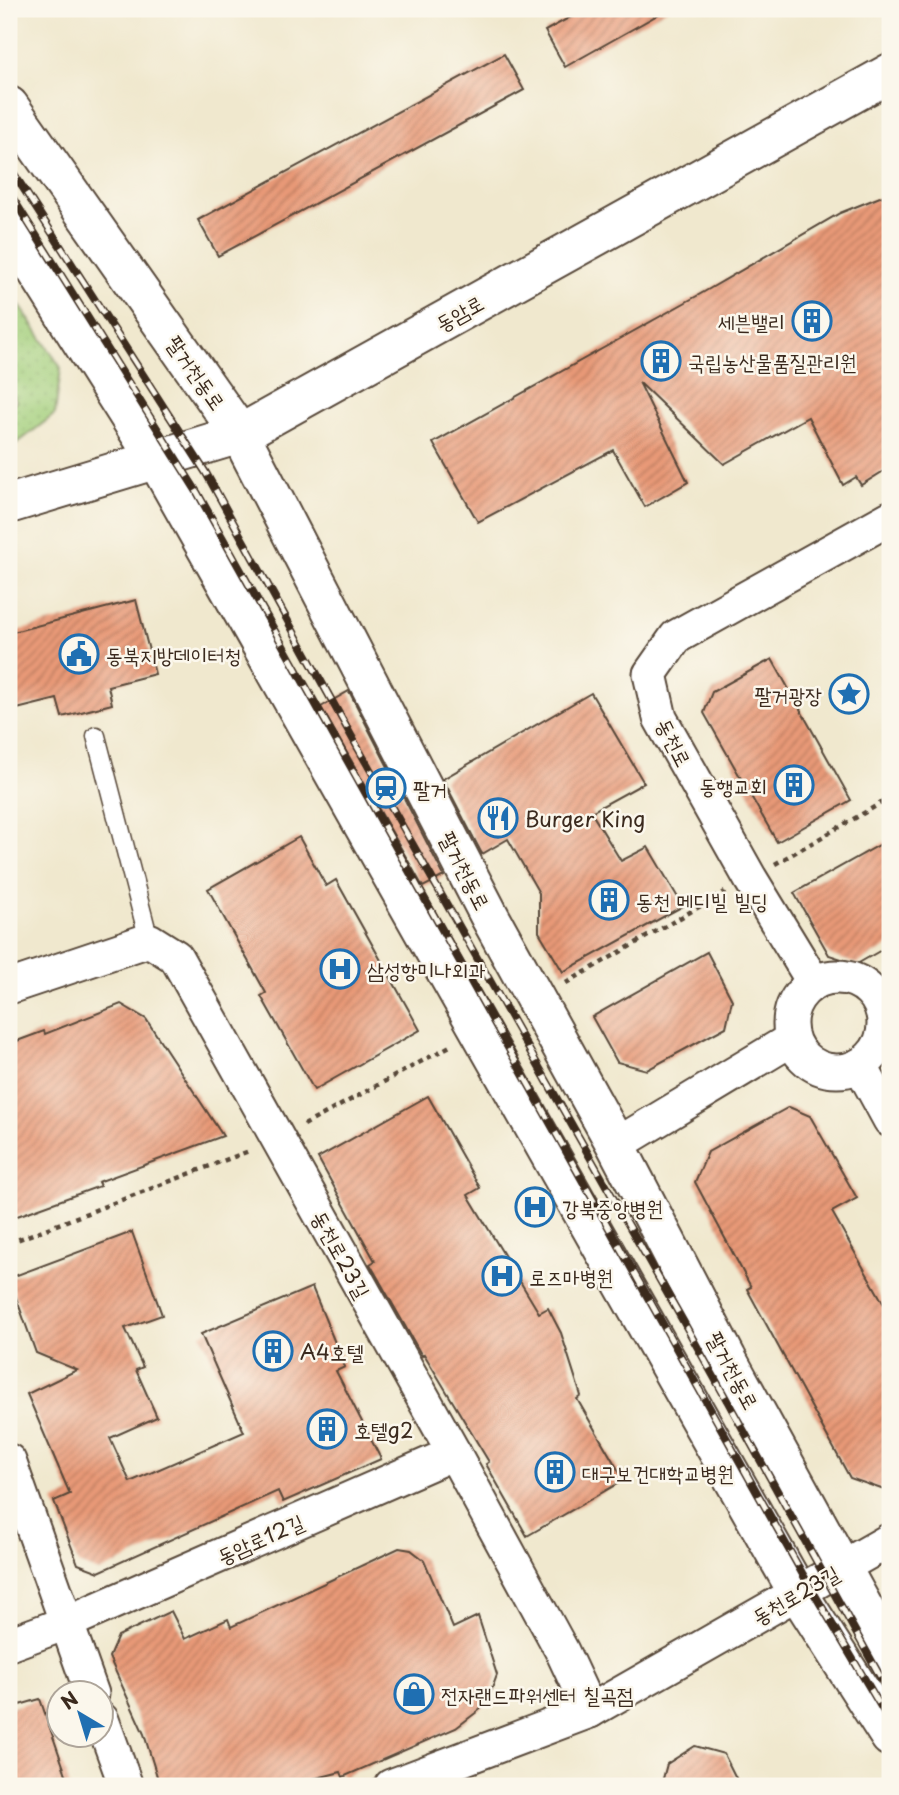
<svg xmlns="http://www.w3.org/2000/svg" width="899" height="1795" font-family="'Playpen Sans','Poor Story',sans-serif">
<defs>
<pattern id="grass-dots" width="8" height="8" patternUnits="userSpaceOnUse" patternTransform="scale(1.75)"><rect width="8" height="8" fill="#a3cf7c"/><path d="M2 2h.1M6 6h.1" fill="none" stroke="#8db26b" stroke-width="1.8" stroke-linecap="round"/></pattern>
<pattern id="building-hatch" width="6" height="6" patternUnits="userSpaceOnUse" patternTransform="scale(1.75)"><rect width="6" height="6" fill="#e89977"/><path d="M-1 1l2-2M0 6l6-6M5 7l2-2" fill="none" stroke="#bd7d61"/></pattern>
</defs>
<rect width="100%" height="100%" fill="#fbf7ec"/>
<filter id="ink" filterUnits="userSpaceOnUse"><feTurbulence type="fractalNoise" baseFrequency=".0143" numOctaves="2"/><feDisplacementMap in="SourceGraphic" scale="14" xChannelSelector="R" yChannelSelector="G"/><feConvolveMatrix kernelMatrix="1 2 1 2 8 2 1 2 1" color-interpolation-filters="sRGB"/></filter>
<filter id="wash" filterUnits="userSpaceOnUse"><feTurbulence type="fractalNoise" baseFrequency=".00686" numOctaves="4" result="noise"/><feDisplacementMap in="SourceGraphic" scale="28" xChannelSelector="R" yChannelSelector="G"/><feGaussianBlur stdDeviation="1.57" result="paint"/><feColorMatrix in="noise" values="0 0 0 0 0 0 0 0 0 0 0 0 0 0 0 0 0 1.4 0 .05"/><feComposite in="paint" operator="in"/></filter>
<g filter="url(#wash)">
<rect width="100%" height="100%" fill="#f0e8ce"/>
<path fill="url(#grass-dots)" stroke="#6f7c4d" stroke-width="2" d="M9,289L61,368L55,414L16,444L9,446V404L17,402L9,388Z"/>
<g id="blocks">
<g fill="url(#building-hatch)">
<path d="M585,9H668L565,67L545,31Z"/>
<path d="M504,54L524,90L218,256L198,220Z"/>
<path d="M890,193V467L861,485L856,477L843,485L808,417L724,464L639,382L688,482L645,507L613,450L478,522L433,443L704,292L840,213Z"/>
<path d="M136,600L155,674L108,686L112,704L62,717L57,699L9,711V633Z"/>
<path d="M772,659L851,800L777,842L704,713L712,692Z"/>
<path d="M349,691L444,876L423,887L321,707Z"/>
<path d="M591,693L644,783L591,812L621,861L648,847L683,906L563,972L539,932V893L508,839L482,854L443,779Z"/>
<path d="M299,837L326,886L336,880L420,1030L314,1090L261,996L266,993L208,889Z"/>
<path d="M890,839V945L857,964L829,955L794,893Z"/>
<path d="M707,952L732,1000L726,1027L647,1070L617,1062L592,1017Z"/>
<path d="M121,1004L146,1019L223,1136L98,1182L100,1186L9,1219V1044L44,1031L45,1034Z"/>
<path d="M428,1096L480,1188L468,1195L539,1313L548,1308L561,1333L581,1396L577,1399L624,1480L527,1536L486,1464L489,1462L424,1354L422,1356L370,1264L375,1261L318,1158Z"/>
<path d="M789,1107L810,1116L857,1198L832,1212L890,1315V1492L850,1478L747,1289L751,1287L695,1182L708,1152Z"/>
<path d="M132,1232L162,1315L125,1328L143,1367L136,1370L157,1417L110,1438L130,1482L244,1432L201,1334L312,1287L345,1367L336,1371L381,1459L283,1502L278,1491L99,1572L78,1564L54,1501L70,1494L27,1394L77,1370L36,1353L9,1278Z"/>
<path d="M399,1548L411,1550L424,1560L453,1628L478,1616L497,1675L486,1705L456,1728L343,1777L341,1772L285,1786H160L144,1734L109,1657L118,1636L171,1611L185,1639L228,1619L231,1627Z"/>
<path d="M40,1699L70,1786H9V1708Z"/>
<path d="M695,1746L724,1754L740,1786H661L667,1764Z"/>
</g>
</g>
</g>
<g filter="url(#ink)">
<use href="#blocks" fill-opacity="0" stroke="#564638" stroke-width="2"/>
<g fill="none" stroke-linecap="round" stroke-linejoin="round">
<g stroke="#564638" stroke-width="21">
<path id="lane" d="M96,736L149,940"/>
</g>
<g stroke="#564638" stroke-width="37">
<g id="street">
<circle cx="837" cy="1024" r="47"/>
<path d="M814,983L750,878L660,718L650,674L676,637L890,518"/>
<path d="M9,987L149,940L176,957L454,1453L562,1651L590,1711"/>
<path d="M860,1065L890,1120"/>
<path d="M616,1145L792,1039"/>
<path d="M9,1461L92,1694"/>
<path d="M9,1644L66,1623L454,1453"/>
<path d="M102,1720L126,1786"/>
<path d="M391,1786L590,1711L890,1540"/>
</g>
</g>
<g stroke="#564638" stroke-width="42">
<g id="secondary">
<path d="M9,106L240,434L490,917L616,1145L727,1359L890,1656"/>
<path d="M9,227L156,459L798,1593L890,1737"/>
<path d="M9,504L240,434L890,73"/>
</g>
</g>
<g stroke="#564638" stroke-width="4.5" stroke-dasharray="5 5" stroke-linecap="butt">
<path d="M775,864L890,798"/>
<path d="M566,983L725,892"/>
<path d="M304,1125L450,1046"/>
<path d="M9,1243L249,1151"/>
</g>
<use href="#lane" stroke="#fff" stroke-width="18"/>
<use href="#street" stroke="#fff" stroke-width="33"/>
<use href="#secondary" stroke="#fff" stroke-width="38"/>
<g stroke="#3b2a1e" stroke-width="8">
<g id="rail">
<path d="M9,166L206,473L358,748L683,1321L890,1694"/>
<path d="M9,192L197,492L802,1573L890,1722"/>
</g>
</g>
<use href="#rail" stroke="#fbf7ec" stroke-width="5" stroke-dasharray="16" stroke-linecap="butt"/>
</g>
</g>
<defs>
<g id="building-ring" transform="scale(2.0125)"><circle r="9.5" fill="#fbf7ec" stroke="#1f6fb2" stroke-width="1.5"/><path d="M-4-6H4V6H1V3H-1V6H-4ZM-2.5-4.3h1.7v1.8h-1.7ZM.8-4.3h1.7v1.8H.8ZM-2.5-1h1.7V.8h-1.7ZM.8-1h1.7V.8H.8Z" fill="#1f6fb2"/></g>
<g id="civic-ring" transform="scale(2.0125)"><circle r="9.5" fill="#fbf7ec" stroke="#1f6fb2" stroke-width="1.5"/><path d="M-.6-6.5H3V-4.5H.6V-3L4-1V1h2V6H-6V1h2V-1L-.6-3ZM-1.2 2.5V6h2.4V2.5Z" fill="#1f6fb2"/></g>
<g id="sight-ring" transform="scale(2.0125)"><circle r="9.5" fill="#fbf7ec" stroke="#1f6fb2" stroke-width="1.5"/><path d="M0-6L1.8-2.2L6-1.7L2.9 1.2L3.7 5.4L0 3.3L-3.7 5.4L-2.9 1.2L-6-1.7L-1.8-2.2Z" fill="#1f6fb2"/></g>
<g id="station-ring" transform="scale(2.0125)"><circle r="9.5" fill="#fbf7ec" stroke="#1f6fb2" stroke-width="1.5"/><path d="M-3-6H3Q5-6 5-4V2Q5 4 3 4L4.5 6H3L1.5 4h-3L-3 6H-4.5L-3 4Q-5 4-5 2V-4Q-5-6-3-6ZM-3.5-4v3h7v-3ZM-3.5 1v1.5H-2V1ZM2 1v1.5H3.5V1Z" fill="#1f6fb2"/></g>
<g id="restaurant-ring" transform="scale(2.0125)"><circle r="9.5" fill="#fbf7ec" stroke="#1f6fb2" stroke-width="1.5"/><path d="M-5-6h1v4h1v-4h1v4h1v-4h1v5L-1.5 .5V6h-2V.5L-5-1ZM5-6V6H3V1.5H1.5Q1.5-4 5-6Z" fill="#1f6fb2"/></g>
<g id="hospital-ring" transform="scale(2.0125)"><circle r="9.5" fill="#fbf7ec" stroke="#1f6fb2" stroke-width="1.5"/><path d="M-5-5h3v3.5h4V-5h3V5h-3V1.5h-4V5h-3Z" fill="#1f6fb2"/></g>
<g id="shop-ring" transform="scale(2.0125)"><circle r="9.5" fill="#fbf7ec" stroke="#1f6fb2" stroke-width="1.5"/><path d="M-5-2.5h2.3a2.7 3.5 0 0 1 5.4 0H5L5.5 6h-11ZM-1.5-2.5h3a1.5 2.3 0 0 0-3 0Z" fill="#1f6fb2"/></g>
</defs>
<g fill-rule="evenodd">
<use href="#building-ring" x="812" y="321"/>
<use href="#building-ring" x="661" y="361"/>
<use href="#civic-ring" x="79" y="654"/>
<use href="#sight-ring" x="849" y="694"/>
<use href="#building-ring" x="794" y="785"/>
<use href="#station-ring" x="386" y="788"/>
<use href="#restaurant-ring" x="498" y="818"/>
<use href="#building-ring" x="609" y="900"/>
<use href="#hospital-ring" x="340" y="969"/>
<use href="#hospital-ring" x="535" y="1207"/>
<use href="#hospital-ring" x="502" y="1276"/>
<use href="#building-ring" x="273" y="1351"/>
<use href="#building-ring" x="327" y="1429"/>
<use href="#building-ring" x="555" y="1472"/>
<use href="#shop-ring" x="414" y="1694"/>
</g>
<g text-anchor="middle" dominant-baseline="central" stroke-width="5" stroke-linejoin="round" paint-order="stroke">
<g font-size="21" fill="#3b2a1e" stroke="#fbf7ec">
<text transform="translate(459 312) rotate(-29)">동암로</text>
<text transform="translate(197 372) rotate(55)">팔거천동로</text>
<text transform="translate(675 742) rotate(63)">동천로</text>
<text transform="translate(466 870) rotate(63)">팔거천동로</text>
<text transform="translate(342 1254) rotate(61)">동천로23길</text>
<text transform="translate(734 1370) rotate(62)">팔거천동로</text>
<text transform="translate(260 1538) rotate(-24)">동암로12길</text>
<text transform="translate(795 1594) rotate(-30)">동천로23길</text>
</g>
<g font-size="21" fill="#3b2a1e" stroke="#fbf7ec" text-anchor="start">
<text x="785" y="321" text-anchor="end">세븐밸리</text>
<text x="688" y="361">국립농산물품질관리원</text>
<text x="106" y="654">동북지방데이터청</text>
<text x="822" y="694" text-anchor="end">팔거광장</text>
<text x="767" y="785" text-anchor="end">동행교회</text>
<text x="413" y="788">팔거</text>
<text x="525" y="818">Burger King</text>
<text x="636" y="900">동천 메디빌 빌딩</text>
<text x="367" y="969">삼성항미나외과</text>
<text x="562" y="1207">강북중앙병원</text>
<text x="529" y="1276">로즈마병원</text>
<text x="300" y="1351">A4호텔</text>
<text x="354" y="1429">호텔g2</text>
<text x="582" y="1472">대구보건대학교병원</text>
<text x="441" y="1694">전자랜드파워센터 칠곡점</text>
</g>
</g>
<rect width="899" height="1795" fill="none" stroke="#fbf7ec" stroke-width="35"/>
<g transform="translate(80 1714) rotate(322)"><circle r="33" fill="#fbf7ec" stroke="#aea59a" stroke-width="2"/>
<path d="M0-5L12 26L0 18L-12 26Z" fill="#1f6fb2"/>
<text y="-10" font-size="19" font-weight="bold" text-anchor="middle" fill="#3b2a1e">N</text>
</g>
</svg>
